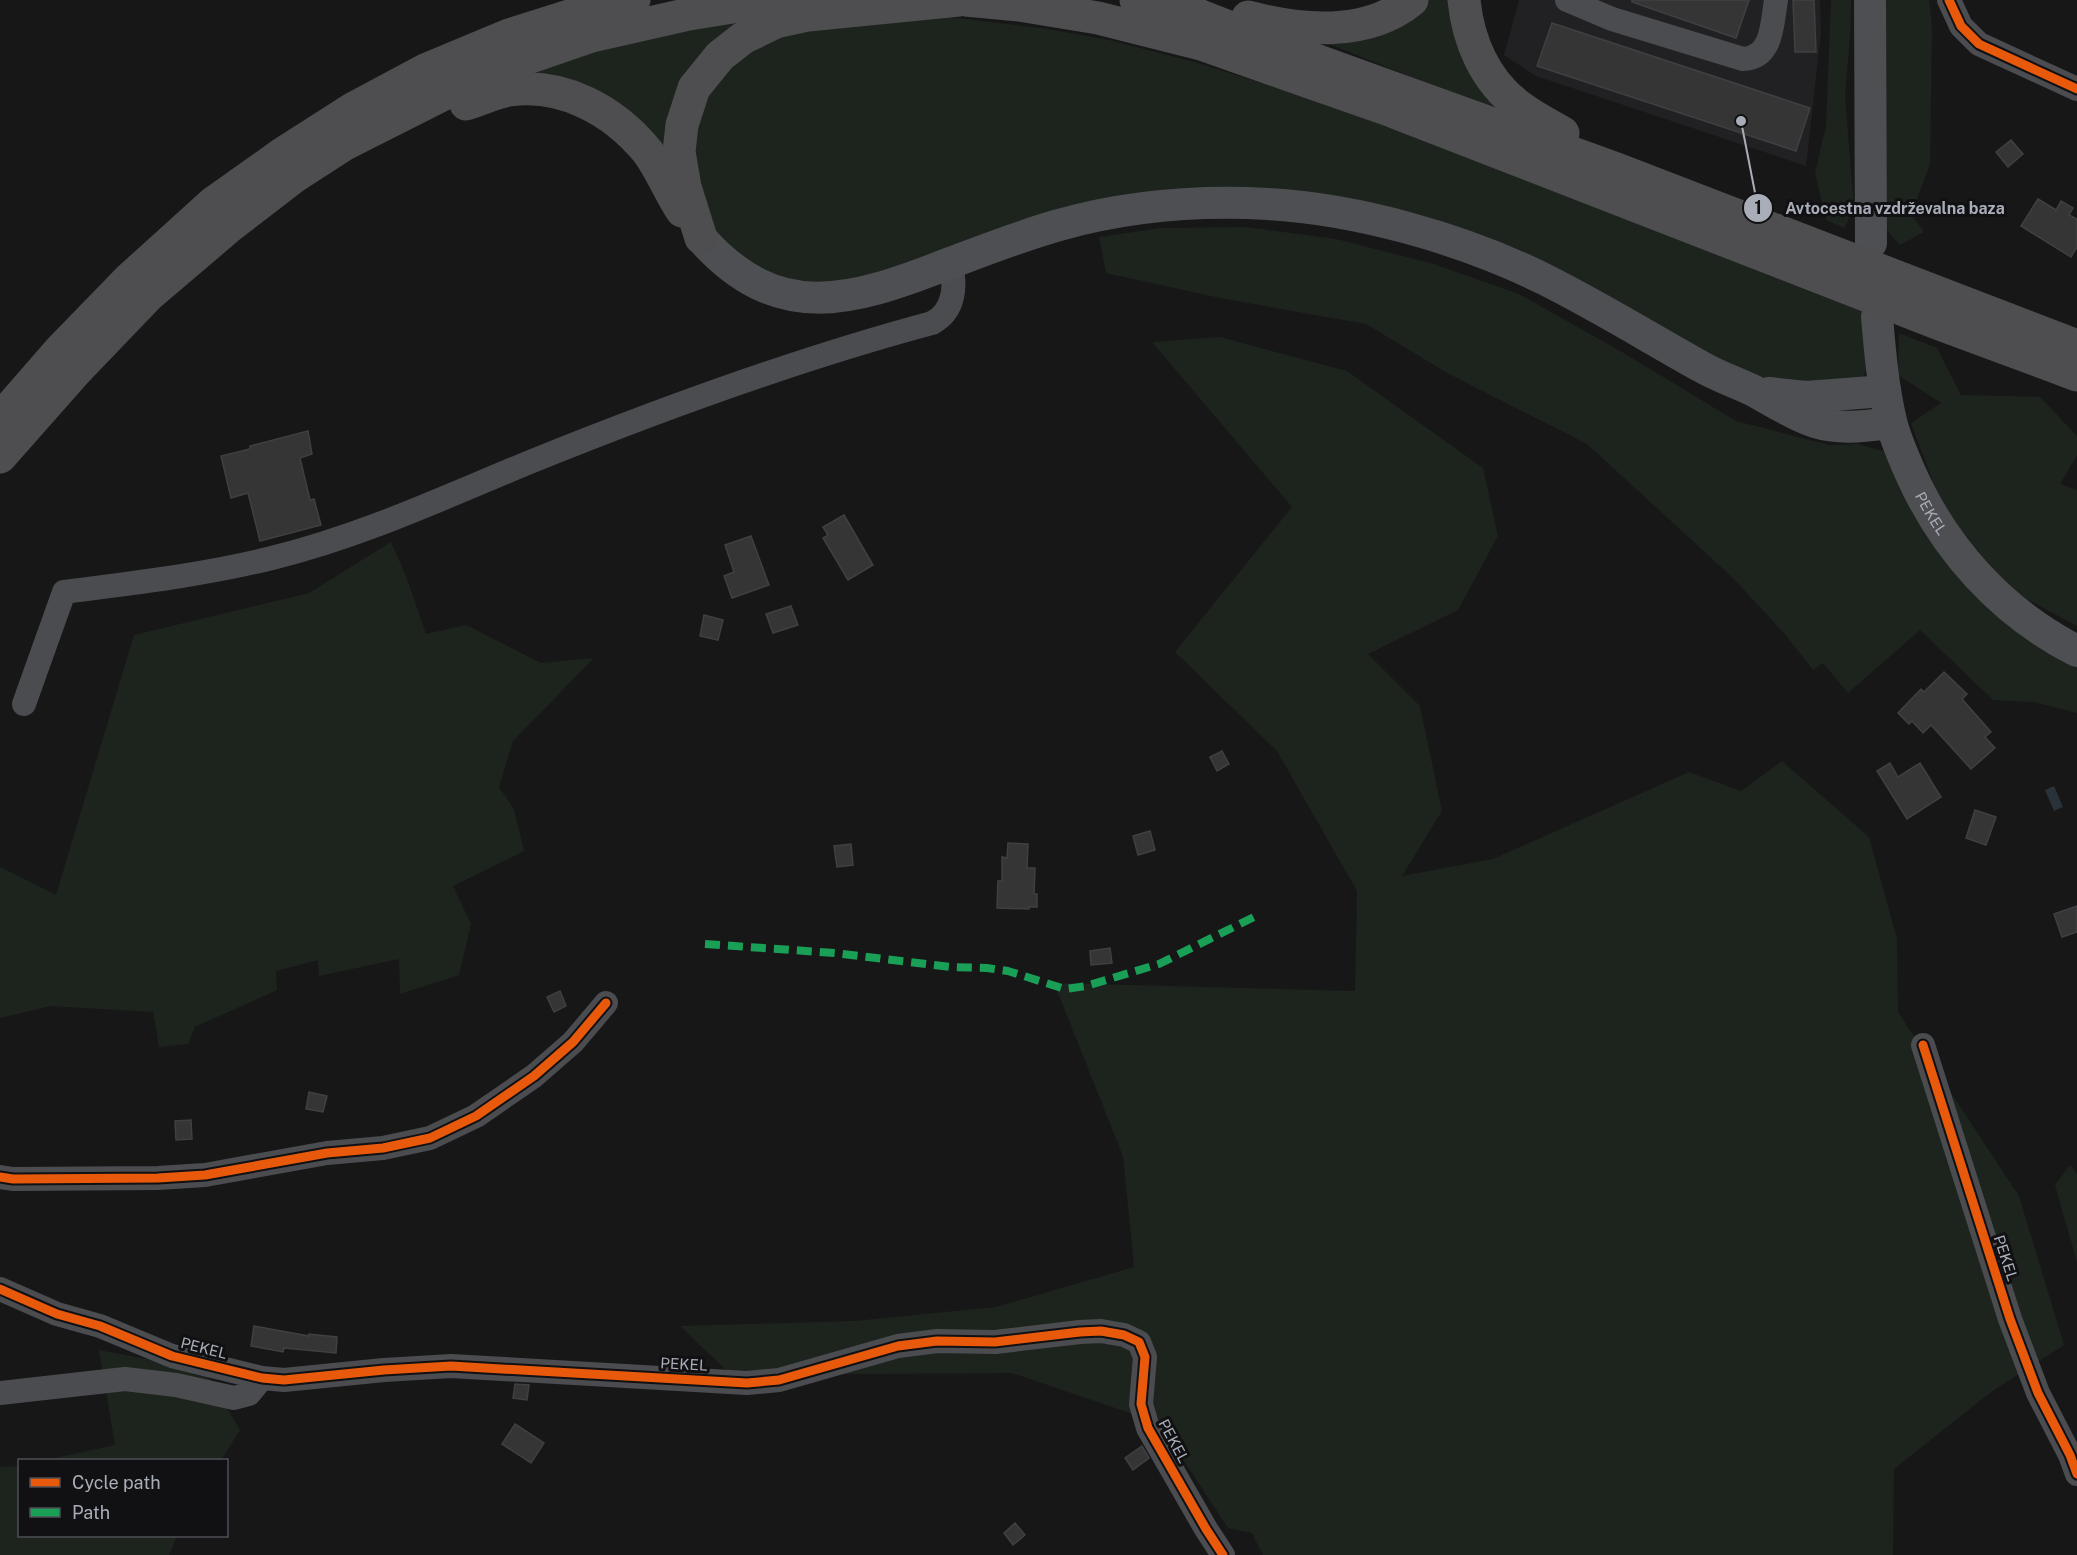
<svg xmlns="http://www.w3.org/2000/svg" width="2077" height="1555" font-family="'Public Sans',sans-serif">
<rect width="100%" height="100%" fill="#171717"/>
<path fill="#212123" d="M1519,0H1820L1821,33L1806,166L1536,76L1504,55Z"/>
<g fill="#1d241e">
<path d="M1421,0H1454L1514,115L1434,86L1314,38Z"/>
<path d="M1831,0H1851L1850,36L1845,96L1854,209L1844,228L1826,220L1815,173L1826,126Z"/>
<path d="M1883,0H1929L1932,28L1930,164L1911,214L1924,232L1900,245L1886,229Z"/>
<path d="M765,15L742,28L663,165L513,78L640,38Z"/>
<path d="M941,16L1048,29L1109,40L1191,61L1348,110L1863,312L1868,360L1863,381L1772,385L1655,326L1270,192L861,283H788L756,269L723,243L703,213L691,170L694,116L706,88L775,29Z"/>
<path d="M1246,227L1336,239L1434,264L1519,294L1622,352L1736,421L1829,445L1858,444L1883,451L2077,664V713L2034,702L1993,700L1920,630L1848,693L1823,663L1813,670L1784,633L1733,578L1587,444L1449,374L1366,324L1220,298L1106,273L1099,237L1161,228Z"/>
<path d="M1899,333L1937,348L1961,395L2040,397L2077,436V455L2060,484L2077,490V626L2010,590L1944,511L1911,423L1941,403L1898,375Z"/>
<path d="M1220,337L1347,371L1483,468L1498,536L1458,610L1368,654L1420,706L1442,811L1402,876L1493,859L1689,772L1741,791L1782,761L1869,837L1897,939L1898,1012L2019,1196L2064,1345L1991,1392L1894,1469L1893,1555H1263L1252,1533L1228,1528L1159,1423L1012,1373L731,1375L680,1326L854,1321L996,1307L1134,1267L1123,1156L1054,983L1355,991L1357,891L1277,751L1175,652L1292,507L1152,342Z"/>
<path d="M391,542L406,576L426,634L466,625L541,663L594,658L513,741L499,787L514,809L524,851L453,886L471,924L459,975L400,994L399,959L319,976L318,960L276,971L277,990L195,1027L188,1044L159,1047L153,1012L51,1006L0,1018V867L56,895L134,635L309,593Z"/>
<path d="M2070,1165L2077,1174V1262L2055,1185Z"/>
<path d="M99,1350L204,1370L240,1430L221,1460H46L115,1445Z"/>
<path d="M19,1466L20,1536H177L169,1555H0V1467Z"/>
</g>
<path fill="#2a3239" d="M2054,786L2063,807L2054,811L2045,790Z"/>
<g fill="#353536" stroke="#3f4043" stroke-width="1.5">
<path d="M1632,0H1749L1736,38L1632,2Z"/>
<path d="M1793,0H1814L1816,52H1795Z"/>
<path d="M1552,23L1810,108L1796,151L1537,66Z"/>
<path d="M2011,140L2023,154L2008,167L1996,152Z"/>
<path d="M2038,199L2056,210L2061,201L2073,208L2069,215L2077,219V247L2071,257L2021,226Z"/>
<path d="M308,431L312,454L300,458L310,500L314,499L321,525L260,541L248,493L231,498L221,456L250,449V446Z"/>
<path d="M844,515L873,565L848,580L823,538L828,535L823,527Z"/>
<path d="M751,536L769,585L732,598L724,576L734,572L725,545Z"/>
<path d="M791,606L798,625L773,633L766,614Z"/>
<path d="M704,615L723,620L718,640L700,636Z"/>
<path d="M1944,672L1967,694L1962,699L1991,732L1985,737L1995,748L1971,769L1931,725L1923,733L1912,721L1909,724L1898,713L1921,689L1924,692Z"/>
<path d="M1222,751L1229,764L1217,771L1210,757Z"/>
<path d="M1890,763L1898,777L1920,763L1941,797L1907,819L1877,771Z"/>
<path d="M1975,810L1996,817L1986,845L1966,838Z"/>
<path d="M1150,831L1155,850L1138,855L1133,836Z"/>
<path d="M1008,843L1028,844L1027,868H1035L1034,894H1037V907H1029V909L997,908L998,881H1002V857L1007,858Z"/>
<path d="M851,844L853,865L837,867L834,846Z"/>
<path d="M2077,906V932L2062,937L2054,914Z"/>
<path d="M1110,948L1112,963L1091,965L1090,951Z"/>
<path d="M560,991L566,1006L554,1012L547,997Z"/>
<path d="M309,1092L327,1096L323,1112L306,1109Z"/>
<path d="M191,1120L192,1139L176,1140L175,1121Z"/>
<path d="M254,1326L309,1336V1334L337,1337L336,1353L284,1348L283,1352L251,1346Z"/>
<path d="M515,1384L529,1385L527,1400L513,1398Z"/>
<path d="M515,1424L544,1443L531,1463L502,1444Z"/>
<path d="M1142,1446L1149,1458L1133,1470L1125,1458Z"/>
<path d="M1015,1523L1025,1535L1013,1545L1004,1533Z"/>
</g>
<g fill="none" stroke-linecap="round" stroke-linejoin="round">
<g stroke="#4b4c50" stroke-width="24">
<path d="M1567,0L1612,19L1743,59C1773,58 1772,23 1776,0"/>
<path d="M1949,0L1961,26L1979,44L2077,89"/>
<path d="M24,704L64,592C133,583 204,575 272,558C362,536 445,497 530,462C661,409 794,360 932,323C955,311 956,286 951,263"/>
<path d="M1923,1045L2010,1319L2038,1393L2070,1455L2077,1474"/>
<path d="M0,1177L13,1179L158,1178L205,1175L327,1153L383,1148L430,1138L476,1116L534,1076L573,1042L606,1003"/>
<path d="M0,1289L57,1314L100,1326L172,1356L262,1378L284,1380L384,1370L451,1366L747,1383L779,1380L898,1346L937,1341L995,1342L1080,1332L1101,1331L1124,1335L1139,1342L1145,1357L1141,1404L1148,1428L1206,1529L1223,1555"/>
<path d="M0,1393L125,1379L176,1385L234,1398L249,1394L262,1378"/>
</g>
<g stroke="#4d4f52" stroke-width="32">
<path d="M1870,0L1871,243"/>
<path d="M701,238C777,324 850,302 945,265C982,251 1020,236 1059,225C1127,206 1198,200 1268,204C1358,209 1463,239 1544,279C1598,306 1648,337 1700,366C1717,376 1735,382 1752,390C1773,401 1793,415 1815,422C1840,430 1866,426 1891,423"/>
<path id="s1" d="M1877,317C1880,352 1883,387 1891,421C1895,438 1903,456 1910,472C1944,549 2002,613 2077,651"/>
<path d="M1769,393L1806,397L1885,391"/>
</g>
<g stroke="#4e4e51" stroke-width="33">
<path d="M966,0L1019,5L1098,18L1201,44L1392,111L1940,324L2077,375"/>
<path d="M1136,0L1201,16L1285,49L1614,168L2077,346"/>
<path d="M1464,0C1468,41 1485,81 1519,106C1533,117 1548,124 1563,133"/>
<path d="M1248,17C1301,31 1367,37 1412,0"/>
<path d="M466,104C480,100 495,92 510,90C563,83 613,110 647,151C661,169 669,192 682,211"/>
<path d="M701,238L685,187L679,152L682,125L694,88L720,56L743,38L776,22L808,15L959,0"/>
<path d="M0,419L59,351L129,279L213,203L282,154L354,108L425,70L509,35L585,11L634,0"/>
<path d="M0,457L76,371L148,296L229,227L294,177L345,144L440,96L516,62L592,36L689,14L751,4L794,0"/>
</g>
<path stroke="#1a9f57" stroke-width="8" stroke-dasharray="15 8" stroke-linecap="butt" d="M705,944L835,953L951,967L987,968L1008,971L1065,989L1086,986L1159,964L1254,917"/>
<g stroke="#111113" stroke-width="13">
<g id="cycleway">
<path d="M1949,0L1961,26L1979,44L2077,89"/>
<path d="M1923,1045L2010,1319L2038,1393L2070,1455L2077,1474"/>
<path d="M0,1177L13,1179L158,1178L205,1175L327,1153L383,1148L430,1138L476,1116L534,1076L573,1042L606,1003"/>
<path d="M0,1289L57,1314L100,1326L172,1356L262,1378L284,1380L384,1370L451,1366L747,1383L779,1380L898,1346L937,1341L995,1342L1080,1332L1101,1331L1124,1335L1139,1342L1145,1357L1141,1404L1148,1428L1206,1529L1223,1555"/>
</g>
</g>
<use href="#cycleway" stroke="#e8590c" stroke-width="9"/>
</g>
<g text-anchor="middle" dominant-baseline="central" stroke-width="6" stroke-linejoin="round" paint-order="stroke">
<g font-size="15" fill="#a8adb8" stroke="#111113">
<text stroke="none"><textPath href="#s1" startOffset="206">PEKEL</textPath></text>
<text transform="translate(2006 1258) rotate(72)">PEKEL</text>
<text transform="translate(204 1348) rotate(14)">PEKEL</text>
<text transform="translate(684 1364) rotate(3)">PEKEL</text>
<text transform="translate(1174 1441) rotate(62)">PEKEL</text>
</g>
</g>
<path fill="none" stroke="#a8adb8" stroke-width="2" d="M1741 121L1758 208"/>
<g fill="#a8adb8" stroke="#111113" stroke-width="2">
<circle cx="1741" cy="121" r="6"/>
<circle cx="1758" cy="208" r="15"/>
</g>
<g font-size="18" text-anchor="middle" font-weight="bold" fill="#111">
<text x="1758" y="214">1</text>
</g>
<g font-size="16" text-anchor="middle" font-weight="bold" fill="#a8adb8" stroke="#111113" stroke-width="6" stroke-linejoin="round" paint-order="stroke">
<text x="1895" y="214">Avtocestna vzdrževalna baza</text>
</g>
<rect x="18" y="1459" width="210" height="78" fill="#111113" stroke="#4d4f55" stroke-width="1.5"/>
<rect x="30" y="1478" width="30" height="9" fill="#e8590c" stroke="#4d4f55" stroke-width="1.5"/>
<text x="72" y="1489" font-size="18" fill="#a8adb8">Cycle path</text>
<rect x="30" y="1508" width="30" height="9" fill="#1a9f57" stroke="#4d4f55" stroke-width="1.5"/>
<text x="72" y="1519" font-size="18" fill="#a8adb8">Path</text>
</svg>
